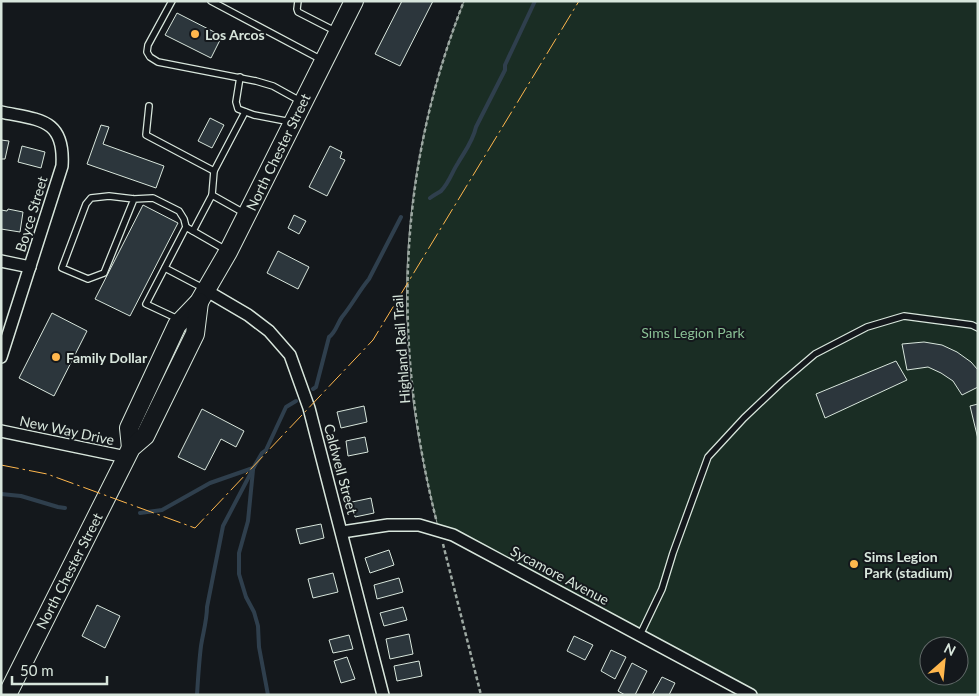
<svg xmlns="http://www.w3.org/2000/svg" width="979" height="696" font-family="Lato,sans-serif">
<rect width="100%" height="100%" fill="#14181c"/>
<path fill="#1a2d24" stroke="#939e99" fill-rule="evenodd" d="M464,1H978V695H751L439,531C425,475 413,418 409,360C399,238 419,115 464,1ZM929,646H959V676H929Z"/>
<g fill="none" stroke-linecap="round" stroke-linejoin="round">
<g stroke="#2f3f4d" stroke-width="4">
<path d="M430,198C434,195 438,193 441,191C449,183 452,172 458,163C465,151 473,141 476,127L505,70V65L535,1"/>
<path d="M313,389L316,387L329,337C336,332 337,324 342,317C352,305 359,291 369,279L401,217"/>
<path d="M253,470L248,521L239,553V574L246,597L254,612L258,626L259,647L268,695"/>
<path d="M1,494L21,496L58,507L65,508"/>
<path d="M140,513L162,510L210,483L253,468"/>
<path d="M197,695C198,679 199,662 201,646C203,633 207,620 207,607L223,526L255,465L262,453L266,450L286,407L296,401"/>
</g>
</g>
<g fill="#2c363c" stroke="#d8e6dc">
<path d="M402,1H433L400,66L375,54Z"/>
<path d="M177,13L222,36L211,58L165,35Z"/>
<path d="M210,118L224,125L212,148L198,141Z"/>
<path d="M101,125L109,127L103,144L164,166L156,188L87,164Z"/>
<path d="M1,140L9,141L5,159H1Z"/>
<path d="M22,146L45,152L41,168L18,162Z"/>
<path d="M330,146L342,152L340,158L345,160L327,196L309,187Z"/>
<path d="M143,205L178,223L130,316L95,299Z"/>
<path d="M8,209L23,212L20,232L1,229V210L7,211Z"/>
<path d="M294,215L306,221L299,234L288,228Z"/>
<path d="M278,251L309,267L298,289L267,273Z"/>
<path d="M52,313L87,331L54,396L19,378Z"/>
<path d="M924,342L942,345L957,352L971,362L978,370V387L962,395L953,381L941,373L928,367L907,370L902,344Z"/>
<path d="M896,361L907,380L825,418L816,394Z"/>
<path d="M978,404V439L970,406Z"/>
<path d="M364,406L367,422L341,428L337,412Z"/>
<path d="M202,409L244,431L236,447L221,439L205,470L178,457Z"/>
<path d="M365,437L368,452L348,456L346,441Z"/>
<path d="M371,498L374,513L355,517L352,502Z"/>
<path d="M321,524L324,538L300,544L296,529Z"/>
<path d="M389,550L394,565L370,573L365,558Z"/>
<path d="M333,573L338,592L313,598L308,579Z"/>
<path d="M399,578L403,592L377,599L374,585Z"/>
<path d="M97,605L120,616L105,648L82,636Z"/>
<path d="M403,607L407,620L384,626L380,613Z"/>
<path d="M409,634L413,654L390,659L386,639Z"/>
<path d="M349,635L353,649L333,653L329,640Z"/>
<path d="M574,636L593,645L585,660L567,651Z"/>
<path d="M611,650L626,657L615,679L601,671Z"/>
<path d="M347,657L355,679L341,683L334,661Z"/>
<path d="M419,661L422,676L397,681L394,666Z"/>
<path d="M632,663L647,671L635,695H625L618,691Z"/>
<path d="M662,677L675,683L669,695H652Z"/>
</g>
<g fill="none" stroke-linecap="round" stroke-linejoin="round">
<g stroke="#d8e6dc" stroke-width="8">
<g id="service">
<path d="M172,1L148,45L147,52L150,57L158,62L256,81L273,86L302,102"/>
<path d="M211,1L322,60"/>
<path d="M298,1L297,9L298,12L335,31"/>
<path d="M240,77L236,102L238,109L254,115L291,122"/>
<path d="M149,106L146,135L214,171"/>
<path d="M134,199L104,273L88,279L62,268L86,204L91,198L109,196L134,199L153,198L179,211L184,219L186,227"/>
<path d="M244,213L212,195L214,171L245,112"/>
<path d="M193,231L212,195"/>
<path d="M165,268L205,289"/>
<path d="M178,319L146,304L186,227L226,250"/>
<path d="M640,635L662,589L673,553L708,457L744,418L781,383L815,354L867,327L904,316L972,325L978,328"/>
</g>
</g>
<g stroke="#d8e6dc" stroke-width="14">
<g id="minor">
<path d="M1,112C39,120 65,118 62,166L1,357"/>
<path d="M1,261L30,267"/>
<path d="M207,291L248,315L269,331L290,355L309,408L383,695"/>
<path d="M1,431L126,457"/>
<path d="M342,532L388,525H419L453,535L751,695"/>
</g>
</g>
<g stroke="#d8e6dc" stroke-width="20">
<g id="primary">
<path d="M131,448L129,428L177,325L199,302L228,252L354,1"/>
<path d="M7,695L131,448L145,436L195,334L199,302"/>
</g>
</g>
<g stroke="#9da8a2" stroke-width="2.5" stroke-dasharray="4 2.5" stroke-linecap="butt">
<path d="M436,519C392,342 397,172 464,1"/>
<path d="M443,544L481,695"/>
</g>
<use href="#service" stroke="#14181c" stroke-width="5.5"/>
<use href="#minor" stroke="#14181c" stroke-width="11"/>
<use href="#primary" stroke="#14181c" stroke-width="18"/>
<path stroke="#ffb74d" stroke-width="1" stroke-dasharray="18 4 2.5 4" stroke-linecap="butt" d="M1,465L47,474L195,528L373,340L579,1"/>
</g>
<g fill="#ffb74d" stroke="#14181c" stroke-width="2">
<circle cx="195" cy="34" r="5"/>
<circle cx="56" cy="357" r="5"/>
<circle cx="854" cy="564" r="5"/>
</g>
<g text-anchor="middle" dominant-baseline="central" stroke-width="4" stroke-linejoin="round" paint-order="stroke">
<g font-size="14" font-weight="bold" fill="#d8e6dc" stroke="#14181c" text-anchor="start">
<text x="205" y="34">Los Arcos</text>
<text x="66" y="357">Family Dollar</text>
<text x="864" y="556">Sims Legion<tspan x="864" dy="16">Park (stadium)</tspan></text>
</g>
<g font-size="14" fill="#d8e6dc" stroke="#14181c">
<text transform="translate(278 152) rotate(-64)">North Chester Street</text>
<text transform="translate(31 214) rotate(-73)">Boyce Street</text>
<text transform="translate(401 349) rotate(-94)">Highland Rail Trail</text>
<text transform="translate(67 430) rotate(12)">New Way Drive</text>
<text transform="translate(341 469) rotate(75)">Caldwell Street</text>
<text transform="translate(69 571) rotate(-63)">North Chester Street</text>
<text transform="translate(560 575) rotate(28)">Sycamore Avenue</text>
</g>
<g font-size="14" fill="#8ac095" stroke="#14181c">
<text x="693" y="332">Sims Legion Park</text>
</g>
</g>
<rect width="979" height="696" fill="none" stroke="#d8e6dc" stroke-width="5"/>
<g transform="translate(944 661) rotate(27)"><circle r="24" fill="#14181c" stroke="#626a69"/>
<path d="M0-4L9 19L0 12L-9 19Z" fill="#ffb74d"/>
<text y="-8" font-size="14" font-weight="bold" text-anchor="middle" fill="#d8e6dc">N</text>
</g>
<path d="M12 676v8h95v-8" fill="none" stroke="#d8e6dc" stroke-width="2.5"/>
<text x="20" y="676" font-size="15" fill="#d8e6dc" stroke="#14181c" stroke-width="4" paint-order="stroke">50 m</text>
</svg>
